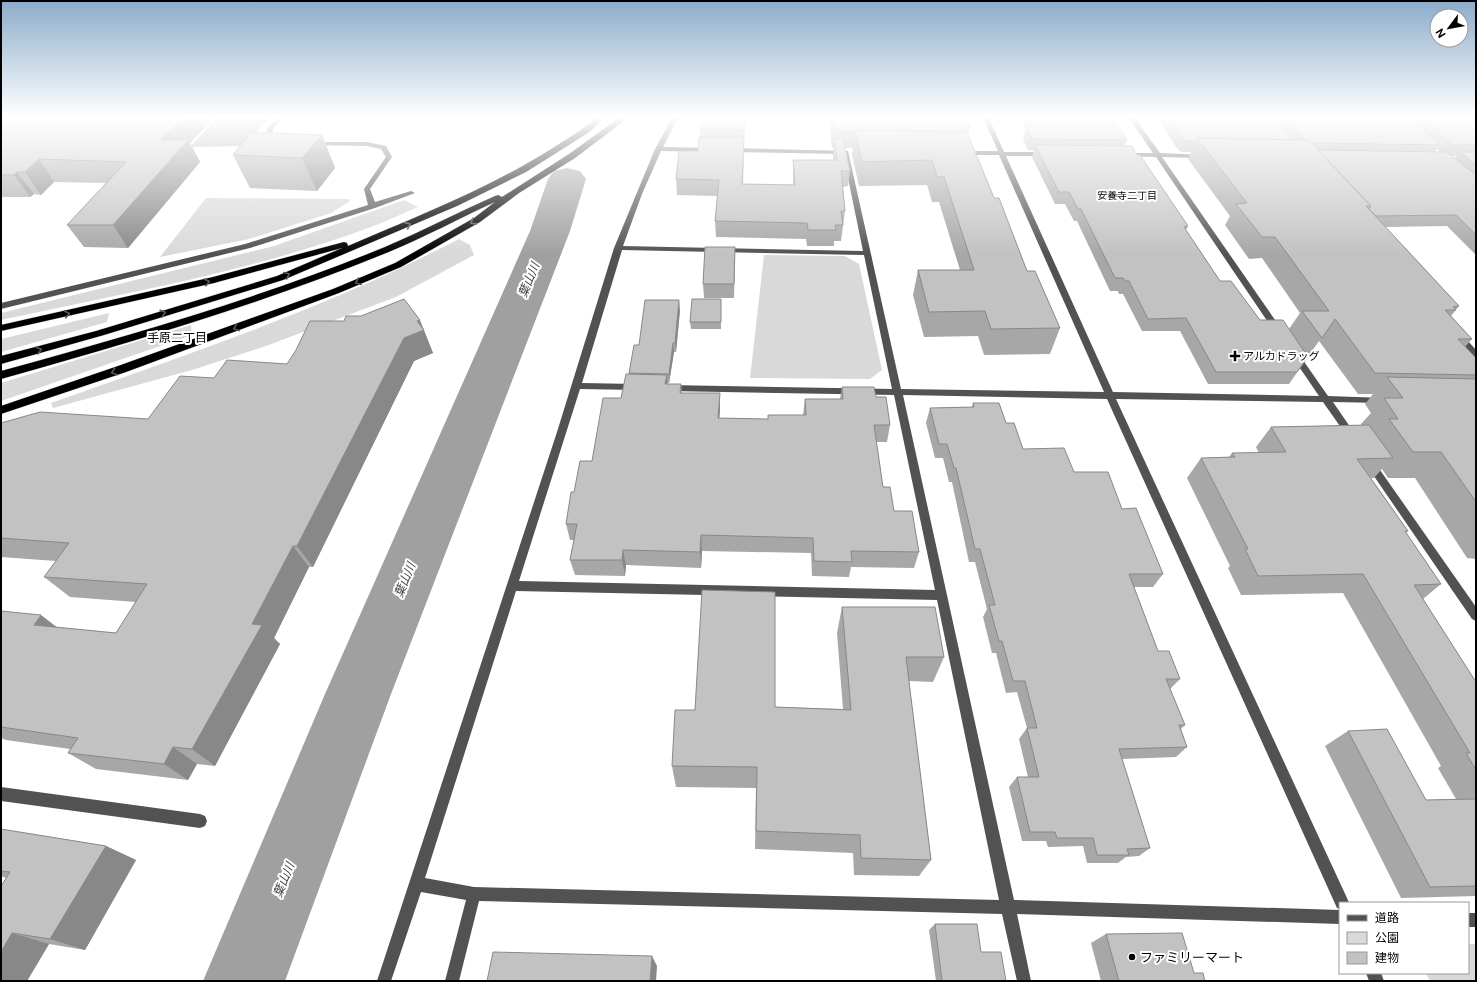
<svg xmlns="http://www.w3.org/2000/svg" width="1477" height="982" font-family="'Public Sans','Noto Sans JP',sans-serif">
<rect width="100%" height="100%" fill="#fff"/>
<g fill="#d9d9d9">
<path d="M206,198L349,199L350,201L331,213L249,239L160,257Z"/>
<path d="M404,200L418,207C401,214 385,222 368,228C250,272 124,293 1,320V313L274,246Z"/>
<path d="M459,239L470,245L474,255L396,297L266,346L192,370L53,408L51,403C190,353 328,308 459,239Z"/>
<path d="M764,255L845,256L859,264L882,370L870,379L750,378Z"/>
<path d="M109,313L107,322L1,352V339Z"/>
<path d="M191,325L192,335L1,401V383Z"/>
<path d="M1468,944H1476V981H1430L1426,973H1468Z"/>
</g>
<path fill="#a0a0a0" d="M217,118H269L244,146L190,147Z"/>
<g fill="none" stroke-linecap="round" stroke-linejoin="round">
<path fill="#a0a0a0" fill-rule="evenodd" d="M567,168L580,171L586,179L570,231L391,694L285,981H203L325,694L530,231L548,179L554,171Z"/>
<g stroke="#dbdbdb" stroke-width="1">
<g id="highway">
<path d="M596,118H604L588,133L526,172L457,206L283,280L104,335L1,364V356L96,331L277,276L342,248L214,283L1,331V325L213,277L344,242L347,243L348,246C416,217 485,190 548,151C565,140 581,131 596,118Z"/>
<path d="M619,118H628L575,158L519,193L480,222L401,267L339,293L126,372L1,414V406L118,366L333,289L395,263L474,218L495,202C460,218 427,236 391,251C265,303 133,342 1,379V371C131,335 261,298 385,247C423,231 458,212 495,196L498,195L502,197L569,154Z"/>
</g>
</g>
<g fill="#525252" fill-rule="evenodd">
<path d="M276,118H282L273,129L272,139L277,141L274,143L266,142L267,129Z"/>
<path d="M672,118H678L663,147L712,148L715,150L712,152L661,151L642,194L623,246L863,251L843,154L730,152L727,150L730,148L848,151L901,389L1104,392L999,155H962L959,153L962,151H998L983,118H989L1004,152H1046L1049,154L1046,156H1006L1113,392L1319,396L1291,355L1295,352L1298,353L1328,396L1385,398L1387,400L1382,403L1333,402L1357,437L1352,440L1349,439L1323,402L1116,399L1347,898L1349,903H1340V909L1337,908L1107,399L903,395L1014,900L1340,910V924L1017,914L1031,981H1017L1002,914L479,901L459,981H445L466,900L421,892L391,981H377L557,432L614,248L655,149ZM622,250L864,255L892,389L668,385L664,388L668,391L894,395L935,590L519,581L580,389L636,390L640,387L636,384L582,383ZM516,591L937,600L999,900L474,887L425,878Z"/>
<path d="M1129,118H1135L1160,153L1204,155V157L1202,158L1162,157L1282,330L1283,332L1282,334H1276L1156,157L1122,156V154L1124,153H1153Z"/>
<path d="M309,142H367L386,146L392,157L370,189L375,202L411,191L415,193L375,208L250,248L1,309V303L245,244L368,205L364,189L386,157L381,149L367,146L311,145L309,144Z"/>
<path d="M1458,332L1461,333L1476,350V358L1473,357L1455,337L1454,335L1455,333Z"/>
<path d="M1370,459L1373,460L1476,607V621L1472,619L1367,466L1365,463L1367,460Z"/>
<path d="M1,787L200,814L205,816L207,821L205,826L200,828L1,801Z"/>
<rect x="1468" y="913" width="8" height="14"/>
<path d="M1366,973H1381L1384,981H1369Z"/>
</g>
<use href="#highway" fill="#000" fill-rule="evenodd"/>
</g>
<g fill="#a7a7a7" fill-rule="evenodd">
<path d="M1,118H214L190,143L200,162L128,248L84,247L67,225L106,183L54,182L41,195L34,194L30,197H1Z"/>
<path d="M470,118H528L527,120L470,119Z"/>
<path d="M745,118L743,184L793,185V160H833V154L834,148H832L829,118H966L970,128L968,135L994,198L1027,271L1060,328L1050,354L984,355L978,336L924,337L913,295L918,270H960L939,202H932L927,185L859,186L852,155L853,148H845L850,171L848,186L843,187L845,211L841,241H834V246H807L806,239L716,237L715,221L718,196L677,195L676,179L698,151L700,138V129Z"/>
<path d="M1021,118H1113L1127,140L1124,146L1137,155L1188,226L1186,230L1220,281L1260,320L1289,329L1300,313L1262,258L1249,259L1225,225L1230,216L1188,159L1191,152H1182L1179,151L1157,118H1476V255L1447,226L1385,227L1459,306L1451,316L1472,339L1465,347L1476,358V559L1467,558L1415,478H1388L1382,469L1374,478H1371L1408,531L1406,533L1441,584L1423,599L1476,682V896L1401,898L1325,746L1348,731L1426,800L1456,799L1438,768L1441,766L1343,593L1241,595L1228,568L1230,566L1187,478L1201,458L1229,457L1232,453H1259L1256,447L1271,427L1361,425V424L1371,413L1365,404L1373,394H1358L1319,341L1289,384H1208L1180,331H1142L1123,294H1119L1118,291H1110L1077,221H1074L1065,204H1055L1032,157L1034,150H1028L1023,139L1026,129ZM1437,149L1440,152H1435ZM1452,156H1457L1455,158Z"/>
<path d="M322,135L335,168L317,191L250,188L233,155Z"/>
<path d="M735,261L734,298H704L703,284Z"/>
<path d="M721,299V329H691L690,322Z"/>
<path d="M680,310L676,352H674L669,383H667V384H681L682,393L720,410L719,418L768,419L803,415L805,399H840L842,387L876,397L890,425L887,442H876L883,487L894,511L919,552L914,568L851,567L849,577L812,576L811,553L702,551L701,568L626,565L625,576L575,575L570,560L574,540H570L566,524L574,492L592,461L621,398L629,374V373L639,345Z"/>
<path d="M423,329L433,353L414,361L313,567H309L274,638L280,644L215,766L197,764L188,780L96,769L68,753L70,749L6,740L1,738V611L57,627L116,633L136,602L70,597L44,577L56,561L1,557V423L148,419L214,378L287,364Z"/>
<path d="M973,403L1006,423L1023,449L1074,472L1122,509L1163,574L1153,587H1134L1158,651L1180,679L1170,689L1185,725L1181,729L1187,747L1176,757L1122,759L1150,848L1139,856L1126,857L1118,863H1087L1083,846L1048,847L1046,841H1022L1009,787L1017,777H1028L1019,739L1027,728L1017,692L1006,693L996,653H992L983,617L987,609L975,562H969L952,482H949L943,458H935L926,423L930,408L972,407Z"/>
<path d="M842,607L944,657L933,682L909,681L931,860L919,876L854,875L853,853L755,849L756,788L676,787L672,766L695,710L775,707L843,709L837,633Z"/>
<path d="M1,829L106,846L136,860L85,950L49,944L27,981H1L6,878L1,876Z"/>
<path d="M935,924L981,952L1006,981H936L929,930Z"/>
<path d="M1106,934L1194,973L1205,981H1101L1091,943Z"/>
</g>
<g fill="#888">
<path d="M182,118H214L190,143L200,162L128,248L113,225L160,140Z"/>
<path d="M322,135L335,168L317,191L302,158Z"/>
<path d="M39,159L54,182L41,195L25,172Z"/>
<path d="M17,172L34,194L30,197L14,175Z"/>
<path d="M679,300L680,310L676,352L675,343Z"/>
<path d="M420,320L433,353L414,361L313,567L297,546L404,338L417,321Z"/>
<path d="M673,343L674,352L669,383V374Z"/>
<path d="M667,375L668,392L665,384Z"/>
<path d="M720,393V410L718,435V418Z"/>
<path d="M701,535L702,551L701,568L700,552Z"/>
<path d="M293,546L309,567L274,638L280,644L215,766L192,749L252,624Z"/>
<path d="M623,550L626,565L625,576L622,560Z"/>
<path d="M41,615L67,635L34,625Z"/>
<path d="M173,747L197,764L188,780L164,764Z"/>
<path d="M106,846L136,860L85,950L50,939Z"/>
<path d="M12,933L49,944L27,981H1V952Z"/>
<path d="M652,956L657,966L656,981H650Z"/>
</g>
<g fill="#c2c2c2" stroke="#888">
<path d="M1,118H182L160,140H188L113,225H67L126,162L39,159L25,172H17L14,175H1Z"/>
<path d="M702,118H744V130L700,129Z"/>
<path d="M832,118H966L970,128H961L962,132L834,131Z"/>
<path d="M1029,118H1113L1127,140L1032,139L1026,128H1034Z"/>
<path d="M1168,118H1275L1294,140L1197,138L1196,141H1187L1184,140Z"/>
<path d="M1285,118H1410L1440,145L1312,143L1309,140H1305Z"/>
<path d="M1422,118H1476V145H1452Z"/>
<path d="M855,130L967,132L994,198H999L1027,271H1035L1060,328L991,329L985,311L929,312L918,270H974L944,177H937L932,160L862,162Z"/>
<path d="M251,132L322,135L302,158L233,155Z"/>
<path d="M699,137L744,138L742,184L795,185L793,160H837L834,139H843L850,171H841L845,211H841L843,225H835L836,230H808L807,223L715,221L719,180L676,179L679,151H698Z"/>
<path d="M1197,138L1309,140L1371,206H1366L1459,306L1453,307L1456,310H1445L1472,339H1458L1476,358V375L1375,373L1335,319L1322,338L1302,311H1329L1275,237H1262L1236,204L1247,203Z"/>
<path d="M1035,145L1132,146L1137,155H1140L1188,226L1184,227L1220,281H1231L1260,320H1283L1308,357L1297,372H1216L1186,318L1148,319L1129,281H1125L1123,278H1115L1081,209H1078L1069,192H1059Z"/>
<path d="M1318,150L1447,152L1476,175V235L1456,215L1376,216L1369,209L1371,206Z"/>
<path d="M1460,152H1476V165Z"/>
<path d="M705,247H735L734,284H703Z"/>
<path d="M404,299L420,320L417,321L424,330L404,338L297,546H293L252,624L262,625L192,749L173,747L164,764L68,753L78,738L1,727V611L41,615L34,625L116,633L147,584L44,577L69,543L1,538V423L40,412L148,419L180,376L214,378L227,360L287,364L296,350L310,321H344L346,316H361Z"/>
<path d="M692,299H721V322H690Z"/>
<path d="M645,300H679L675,343H673L669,374L629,373L634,345H639Z"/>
<path d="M626,374L667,375L665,384H681L680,393H720L718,418L768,419V415H806L805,399H843L842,387H874L876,397H886L890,425H874L883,487H890L894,511H912L919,552L851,551L852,562L814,561L813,538L701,535L700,552L623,550L622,560H570L577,524H566L571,492H574L580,461H592L603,398H621Z"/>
<path d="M1387,377L1476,379V502L1441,452H1413L1389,419H1398L1384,398H1403Z"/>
<path d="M973,403H999L1006,423H1014L1023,449L1064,448L1074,472H1108L1122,509L1136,508L1163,574H1129L1158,651H1169L1180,679H1166L1185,725H1179L1187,747L1119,749L1150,848L1127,849L1129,855H1097L1093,838H1057L1055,832H1030L1017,777H1039L1027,728H1037L1025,681H1013L1002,641H999L989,605H995L980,549H975L956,468H954L947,444H939L930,408L974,407Z"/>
<path d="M1369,425L1393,458L1357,459L1408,531H1405L1441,584L1414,585L1476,682V770L1466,753H1470L1363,574L1258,576L1245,549H1248L1201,458L1235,457L1232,453L1286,452L1271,427Z"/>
<path d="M702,590L775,592V707L851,710L842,607H935L944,657H906L931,860L861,858L860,835L756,831L757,767L672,766L675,710H695Z"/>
<path d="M1387,729L1426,800L1476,799V886L1430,887L1348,731Z"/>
<path d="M1,829L106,846L50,939L12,933L1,952V886L10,872L1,871Z"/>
<path d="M935,924H977L981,952H1001L1006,981H942Z"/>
<path d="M1182,933L1194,973H1203L1205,981H1119L1106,934Z"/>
<path d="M493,952L652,956L650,981H487Z"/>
</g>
<defs><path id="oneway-chevron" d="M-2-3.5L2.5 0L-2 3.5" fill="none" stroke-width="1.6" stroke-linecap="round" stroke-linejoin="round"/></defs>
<g stroke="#595959">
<use href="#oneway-chevron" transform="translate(473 222) rotate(148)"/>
<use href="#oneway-chevron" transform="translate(408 225) rotate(-24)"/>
<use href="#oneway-chevron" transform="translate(287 275) rotate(-22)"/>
<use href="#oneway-chevron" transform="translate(207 282) rotate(-13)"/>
<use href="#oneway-chevron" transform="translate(358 282) rotate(157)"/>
<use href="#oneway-chevron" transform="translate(163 313) rotate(-17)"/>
<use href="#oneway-chevron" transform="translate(67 314) rotate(-12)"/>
<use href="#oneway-chevron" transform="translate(236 328) rotate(160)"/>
<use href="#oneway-chevron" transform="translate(39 350) rotate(-16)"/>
<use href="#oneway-chevron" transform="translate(114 372) rotate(161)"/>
</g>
<linearGradient id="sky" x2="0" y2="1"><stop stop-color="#8baccb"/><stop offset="0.46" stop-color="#fff"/><stop offset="1" stop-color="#fff" stop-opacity="0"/></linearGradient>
<rect width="1477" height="255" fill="url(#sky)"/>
<g fill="#000" stroke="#fff" stroke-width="1.5">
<path d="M1233 350h4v4h4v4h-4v4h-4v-4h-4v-4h4z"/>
<circle cx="1132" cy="957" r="4"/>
</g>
<g text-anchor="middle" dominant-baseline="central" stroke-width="4" stroke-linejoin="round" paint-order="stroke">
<g font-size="10" fill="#000" stroke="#fff">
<text x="1127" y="195">安養寺二丁目</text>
</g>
<g font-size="11" fill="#000" stroke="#fff" text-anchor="start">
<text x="1243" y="356">アルカドラッグ</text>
</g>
<g font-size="12" font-style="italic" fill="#414141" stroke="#fff">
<text transform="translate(529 280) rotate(-68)">葉山川</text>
<text transform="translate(405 580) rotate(-68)">葉山川</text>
<text transform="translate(284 880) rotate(-68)">葉山川</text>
</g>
<g font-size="12" fill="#000" stroke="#fff">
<text x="177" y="338">手原二丁目</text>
</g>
<g font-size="13" fill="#000" stroke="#fff" text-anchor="start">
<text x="1140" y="957">ファミリーマート</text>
</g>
</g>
<rect width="1477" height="982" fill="none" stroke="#000000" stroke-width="4"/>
<rect x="1339" y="902" width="130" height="72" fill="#ffffff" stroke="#999999"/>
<rect x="1347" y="915" width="20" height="6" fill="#525252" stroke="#999999"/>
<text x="1375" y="922" font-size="12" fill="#000000">道路</text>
<rect x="1347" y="932" width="20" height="12" fill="#d9d9d9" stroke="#999999"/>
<text x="1375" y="942" font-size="12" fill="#000000">公園</text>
<rect x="1347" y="952" width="20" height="12" fill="#c2c2c2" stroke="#999999"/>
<text x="1375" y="962" font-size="12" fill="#000000">建物</text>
<g transform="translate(1449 28) rotate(238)"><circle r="19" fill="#ffffff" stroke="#999999"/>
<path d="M0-3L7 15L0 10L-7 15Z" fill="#000000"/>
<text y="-6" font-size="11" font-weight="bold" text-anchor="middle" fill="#000000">N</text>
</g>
</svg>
